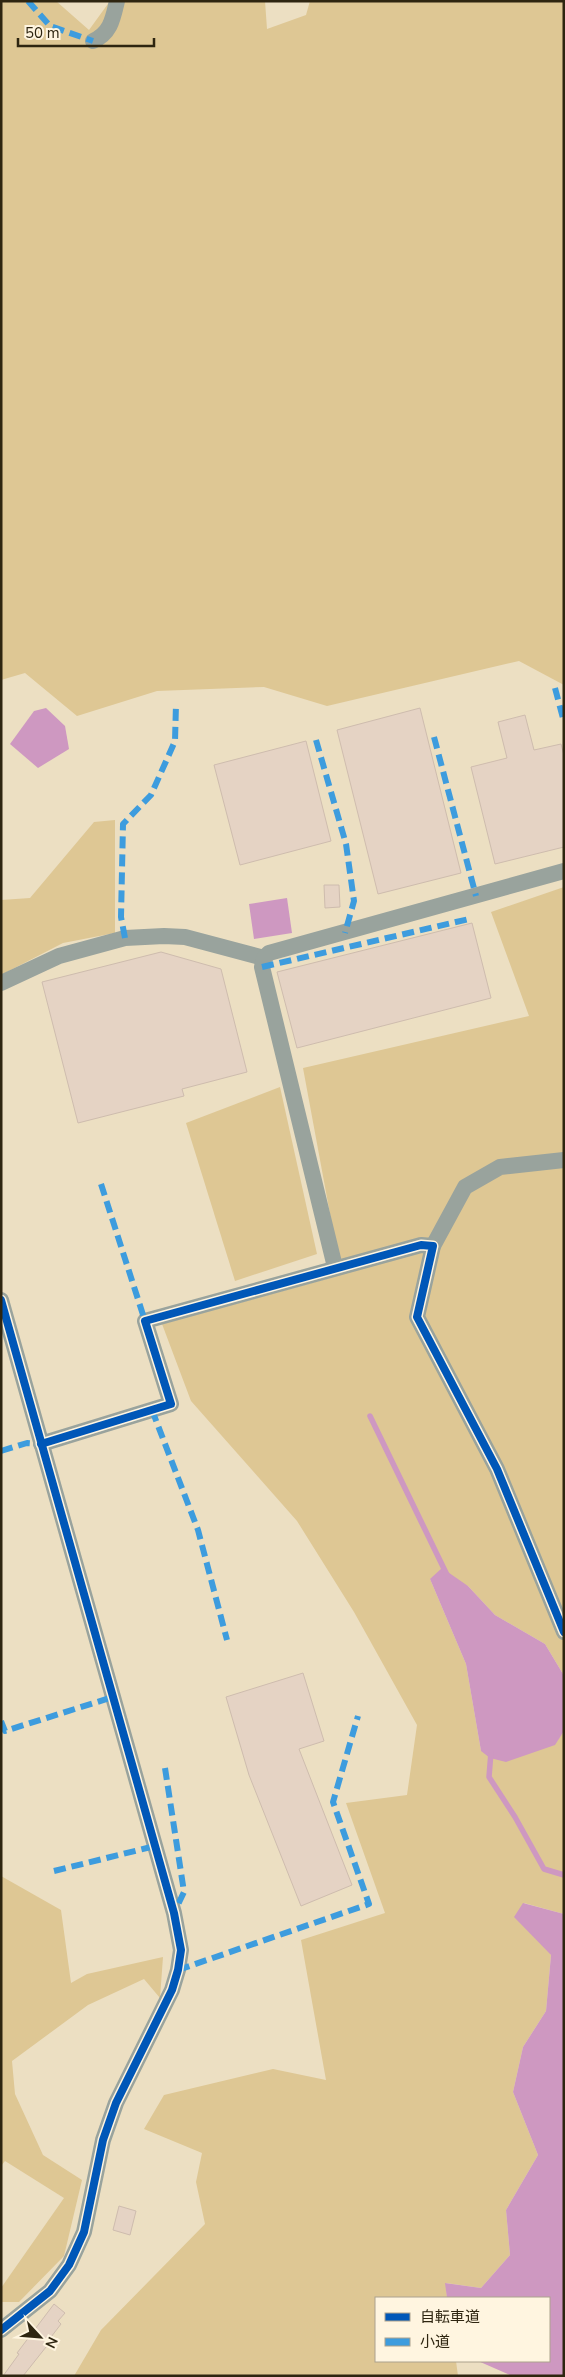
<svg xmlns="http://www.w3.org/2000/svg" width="565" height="2377" font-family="'Nunito Sans','Noto Sans JP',sans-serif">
<rect width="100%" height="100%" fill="#ecdfc2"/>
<g fill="#dec794">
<path d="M1,1H56L89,30L110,1H265L267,29L306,15L310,1H564V685L519,661L327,706L264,687L157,691L77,716L25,673L1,680Z"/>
<path d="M115,820V933L63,943L1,975V900L30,898L94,822Z"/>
<path d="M564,887V1699L563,1674L545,1644L495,1615L468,1586L430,1579L466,1664L481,1751L554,1745L564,1731V1914L524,1903L551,1955L546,2011L523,2047L513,2092L538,2155L506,2210L510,2255L481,2288L446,2283L447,2298H376V2361H456L458,2376H74L101,2330L205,2224L196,2182L202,2153L144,2129L164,2095L273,2069L326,2080L301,1940L385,1913L346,1803L407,1795L417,1725L354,1612L297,1521L191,1401L162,1324L330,1278L338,1257L303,1068L529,1016L491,912Z"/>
<path d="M280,1087L317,1254L235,1281L186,1123Z"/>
<path d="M1,1876L61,1910L71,1983L87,1974L163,1957L160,1998L144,1979L88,2005L12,2061L15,2094L43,2155L82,2180L64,2256L19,2302H1V2288L64,2198L5,2161L1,2166Z"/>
</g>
<g fill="#ce98c1">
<path d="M46,708L65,726L69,749L38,768L10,744L34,711Z"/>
<path d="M287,898L292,933L254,939L249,904Z"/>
<path d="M442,1568L468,1586L495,1615L545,1644L563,1674L564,1731L555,1745L506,1762L490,1758L481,1751L466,1664L430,1579Z"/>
<path d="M523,1903L564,1914V2376H512L478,2361H549V2298H447L445,2283L481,2288L510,2255L506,2210L538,2155L513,2092L523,2047L546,2011L551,1955L514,1917Z"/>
</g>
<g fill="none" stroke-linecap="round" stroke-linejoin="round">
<g stroke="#ce98c1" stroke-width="5.5">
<path d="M370,1416L448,1577"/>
<path d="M491,1752L489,1777L515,1817L544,1869L564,1875"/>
</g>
</g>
<g fill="#e5d3c4" stroke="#cebcae">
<path d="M420,708L461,873L378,894L337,730Z"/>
<path d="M525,715L534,750L561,744L564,755V847L495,864L471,767L507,758L498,722Z"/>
<path d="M306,741L331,841L240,865L214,765Z"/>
<path d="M324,885H339L340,907L325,908Z"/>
<path d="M472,923L491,998L297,1048L277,972Z"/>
<path d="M161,952L221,969L247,1072L182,1089L184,1096L78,1123L42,982Z"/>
<path d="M303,1673L324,1741L299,1749L352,1885L301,1906L249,1775L226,1697Z"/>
<path d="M119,2206L136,2211L130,2235L113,2230Z"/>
<path d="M54,2304L65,2313L58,2321L61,2324L48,2341L50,2342L23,2376H3L19,2354L17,2353Z"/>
</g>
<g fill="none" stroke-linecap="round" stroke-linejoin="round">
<g stroke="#99a39d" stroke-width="16">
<path d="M93,41C111,33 113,18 117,1"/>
<path d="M1,983L59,956L125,938L164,936L185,937L264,958"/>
<path d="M433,1246L465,1187L500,1167L564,1160"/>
<path d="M335,1267L262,967L264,958L269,953L564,871"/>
<path d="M1,1300L174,1913L181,1950L178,1970L172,1990L116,2103L103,2140L84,2232L69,2265L50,2291L1,2330"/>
<path d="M41,1444L171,1404L145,1321L421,1245L433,1246L417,1317L497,1469L564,1632"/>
</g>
<g stroke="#3d9cde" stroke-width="6" stroke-dasharray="12 6" stroke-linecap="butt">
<path d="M28,1L50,26L93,41"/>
<path d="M555,688L564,722"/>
<path d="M434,737L476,896"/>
<path d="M316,740L346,844L354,901L345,933"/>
<path d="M125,938L121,917L123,824L151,795L175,741L176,704"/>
<path d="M262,967L469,919"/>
<path d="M101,1184L145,1321"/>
<path d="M152,1410L198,1530L227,1640"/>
<path d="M1,1451L27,1443L41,1444"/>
<path d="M1,1721L5,1731L113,1697"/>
<path d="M165,1768L184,1892L174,1913"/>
<path d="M54,1871L155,1846"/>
<path d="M178,1970L369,1904L333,1802L358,1716"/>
</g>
<g stroke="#fff5e0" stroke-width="11">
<g id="cycleway">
<path d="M1,1300L174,1913L181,1950L178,1970L172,1990L116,2103L103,2140L84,2232L69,2265L50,2291L1,2330"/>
<path d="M41,1444L171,1404L145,1321L421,1245L433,1246L417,1317L497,1469L564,1632"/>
</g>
</g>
<use href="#cycleway" stroke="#0057b8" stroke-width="8"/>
</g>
<rect width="565" height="2377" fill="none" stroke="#2e2510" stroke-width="5"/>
<rect x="375" y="2297" width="175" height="65" fill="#fff5e0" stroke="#aba28d"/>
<rect x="385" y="2313" width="25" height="8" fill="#0057b8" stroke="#aba28d"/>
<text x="420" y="2322" font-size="15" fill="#2e2510">自転車道</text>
<rect x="385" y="2338" width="25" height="8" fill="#3d9cde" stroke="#aba28d"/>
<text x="420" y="2347" font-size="15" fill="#2e2510">小道</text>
<g transform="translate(40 2337) rotate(116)" stroke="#fff5e0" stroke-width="4" paint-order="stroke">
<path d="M0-4L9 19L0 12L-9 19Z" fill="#2e2510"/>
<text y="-8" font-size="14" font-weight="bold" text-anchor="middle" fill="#2e2510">N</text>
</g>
<path d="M18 38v8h136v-8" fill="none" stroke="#2e2510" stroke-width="2.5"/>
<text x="25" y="38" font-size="15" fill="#2e2510" stroke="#fff5e0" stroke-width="4" paint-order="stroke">50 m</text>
</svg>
